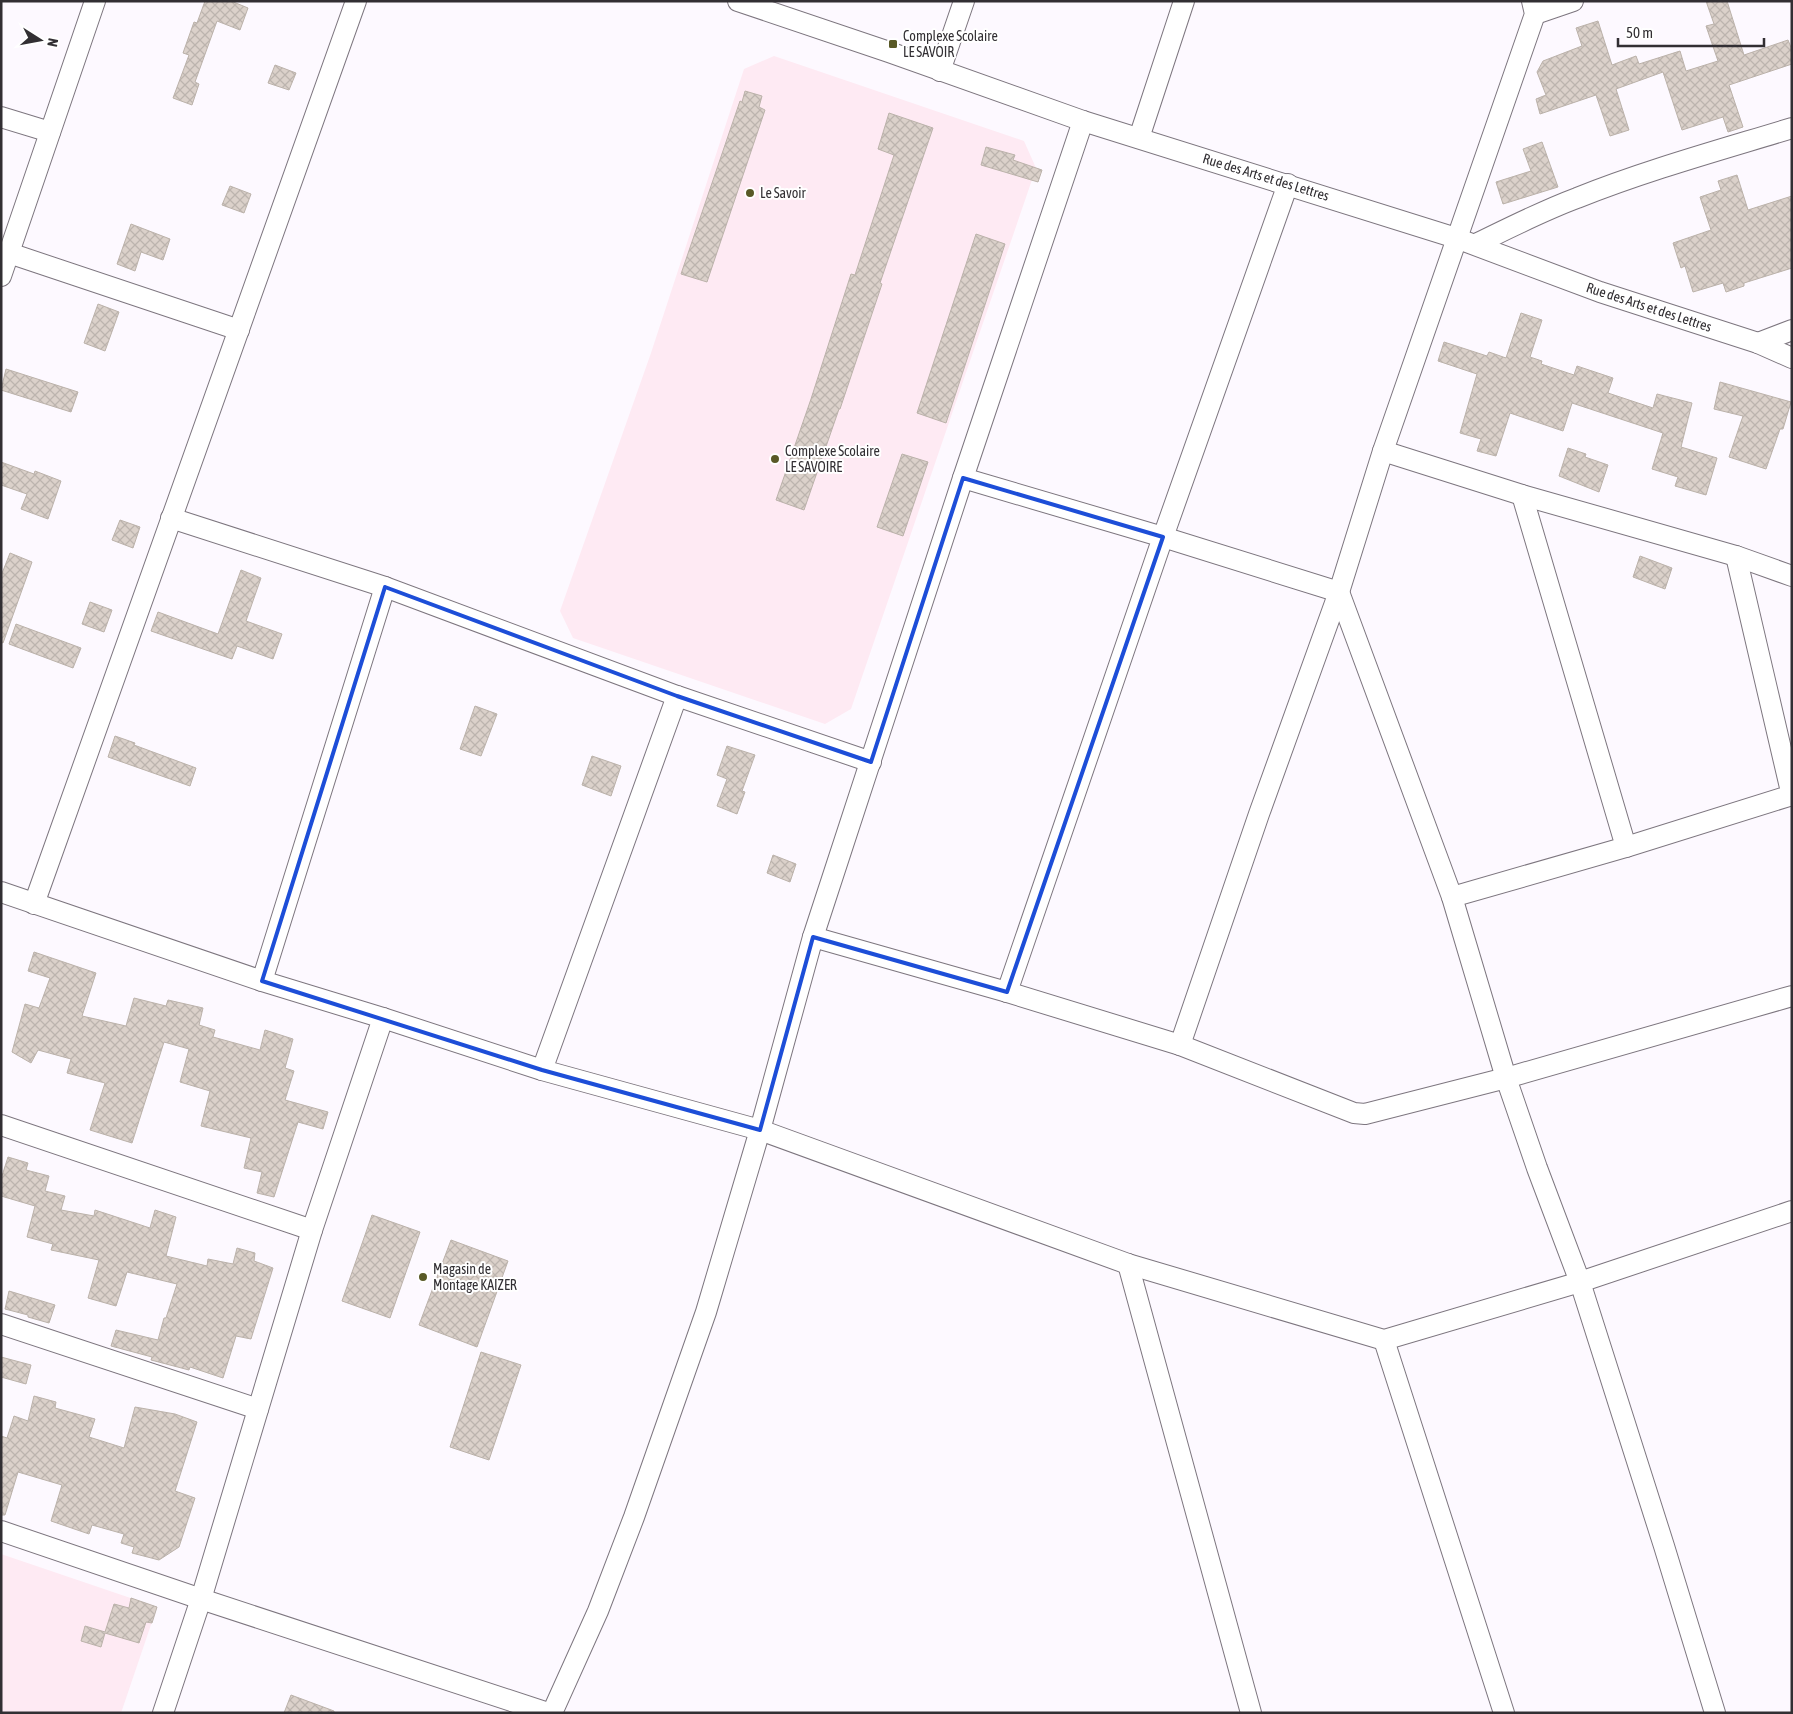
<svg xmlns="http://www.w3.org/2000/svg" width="1793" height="1714" font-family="'Asap Condensed',sans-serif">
<defs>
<pattern id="building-cross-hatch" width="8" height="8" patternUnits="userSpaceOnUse" patternTransform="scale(1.25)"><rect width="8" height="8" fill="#dbd1ca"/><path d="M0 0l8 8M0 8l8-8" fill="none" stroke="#bcb4ae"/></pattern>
</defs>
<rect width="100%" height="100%" fill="#fdf9ff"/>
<g fill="#feeaf3">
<path d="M774,56L1024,141L1036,168L851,709L825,724L573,638L560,611L651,353L744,69Z"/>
<path d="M1,1554L157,1607L121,1713H1Z"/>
</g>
<g fill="url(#building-cross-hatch)" stroke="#bbb2aa">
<path d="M205,1H231L248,8L240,30L217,21L195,82L199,84L192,105L173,98L189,55L183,53L194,22L197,23Z"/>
<path d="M1706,1H1727L1744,55L1788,40L1792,50V64L1729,85L1743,127L1728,132L1723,117L1682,130L1663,72L1616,89L1629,130L1610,136L1596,95L1540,114L1536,99L1546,95L1537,72L1543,61L1582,46L1576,28L1598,21L1612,65L1636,56L1639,64L1680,51L1686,71L1718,61L1706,26L1714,24Z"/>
<path d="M275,65L296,73L289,90L268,83Z"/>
<path d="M745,91L762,96L759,107L765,110L707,282L681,274L740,101L742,102Z"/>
<path d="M889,113L933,128L880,283L882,284L840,409H839L804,510L776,500L811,399L851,274L855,275L894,155L878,149Z"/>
<path d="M1542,142L1558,187L1503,204L1496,182L1531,171L1523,149Z"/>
<path d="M986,147L1015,155L1013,160L1042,170L1038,182L981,165Z"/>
<path d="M1737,175L1748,210L1792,196V268L1744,283V286L1726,292L1723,283L1693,292L1685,266L1681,268L1673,243L1711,230L1700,197L1721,190L1718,181Z"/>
<path d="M230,186L251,194L244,213L222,205Z"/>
<path d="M131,224L170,239L163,260L141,252L135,271L117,264Z"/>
<path d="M976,234L1005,244L946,423L917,413Z"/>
<path d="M98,304L119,312L105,351L84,343Z"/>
<path d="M1521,313L1542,320L1530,357L1542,361L1541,364L1574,375L1577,366L1613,378L1608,393L1653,408L1657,394L1692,403L1681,447L1717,458L1706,495L1675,486L1678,477L1652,469L1663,433L1572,403L1563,431L1510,413L1496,456L1477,451L1481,439L1460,433L1477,374L1438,361L1444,342L1487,356L1489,352L1506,358Z"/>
<path d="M6,369L78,392L71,412L1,390Z"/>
<path d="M1720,382L1791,402L1783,429H1780L1766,469L1729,457L1743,416L1714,409Z"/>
<path d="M1568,448L1586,454L1585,457L1608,465L1599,492L1559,476Z"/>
<path d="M902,454L928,462L903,536L877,527Z"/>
<path d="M1,462L34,474L35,471L61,481L48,519L21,509L27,494L1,485Z"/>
<path d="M120,520L140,527L133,548L112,540Z"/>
<path d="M10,553L32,562L3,643L1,642V576Z"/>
<path d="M1640,556L1672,568L1665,589L1633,577Z"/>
<path d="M241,570L261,578L246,621L282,634L273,659L237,646L232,659L151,631L158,612L218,634Z"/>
<path d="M90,602L112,610L104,632L82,624Z"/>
<path d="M16,624L81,648L73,668L9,644Z"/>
<path d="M475,706L497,714L481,756L460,749Z"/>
<path d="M115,736L135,743L134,745L196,768L190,786L108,757Z"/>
<path d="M727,746L755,755L742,791L745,792L737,814L717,806L727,779L717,775Z"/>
<path d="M592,756L621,766L611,796L582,785Z"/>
<path d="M773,855L796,864L790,882L767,873Z"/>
<path d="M34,952L96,973L82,1016L126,1026L134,998L166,1006L168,1000L203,1008L199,1025L215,1030L213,1037L260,1050L265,1030L293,1039L285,1068L294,1071L285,1100L328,1112L323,1129L298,1122L274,1197L257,1193L262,1172L244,1168L251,1138L201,1126L210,1091L180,1082L189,1049L164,1042L132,1143L90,1130L105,1083L67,1073L71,1059L38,1050L31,1063L12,1052L25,1004L39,1008L50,978L28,971Z"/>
<path d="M8,1157L28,1163L26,1170L49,1176L45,1191L65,1196L61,1210L94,1216L95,1210L150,1228L155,1210L176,1217L166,1256L207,1266L208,1259L233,1264L237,1248L255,1253L254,1261L273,1268L251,1339L236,1336L223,1378L190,1367L189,1370L151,1360L152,1357L111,1346L116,1330L158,1340L164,1318H166L177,1284L127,1272L116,1306L88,1298L99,1260L51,1250L53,1244L27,1237L35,1206L1,1196V1179Z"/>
<path d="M372,1215L420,1232L390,1318L342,1301Z"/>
<path d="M451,1240L508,1261L477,1347L419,1325Z"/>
<path d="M9,1291L55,1305L49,1323L28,1317V1315L5,1309Z"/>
<path d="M481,1352L521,1365L489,1460L450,1447Z"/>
<path d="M1,1357L31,1365L26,1384L1,1377Z"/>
<path d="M34,1396L56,1402L55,1408L95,1419L89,1437L124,1448L135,1407L175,1414L197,1422L175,1491L195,1498L179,1547L159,1560L132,1553L134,1547L121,1543L124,1534L92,1525L89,1534L51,1521L62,1485L18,1472L5,1515H1V1436L7,1438L14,1416L28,1421Z"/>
<path d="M131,1598L157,1607L152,1623L146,1622L139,1643L105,1633L101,1647L81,1641L85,1626L105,1632L114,1604L129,1608Z"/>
<path d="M291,1695L334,1711V1713H284Z"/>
</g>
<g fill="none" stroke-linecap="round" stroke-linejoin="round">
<g stroke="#7d767f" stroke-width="22">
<g id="street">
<path d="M738,1L889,52L1083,121L1456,238L1600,292L1758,343L1792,358"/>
<path d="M1535,14L1573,1"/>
<path d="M940,71L964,1"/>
<path d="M1,117L50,132"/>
<path d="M1139,138L1184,1"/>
<path d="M1476,244C1509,228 1542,211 1577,198C1647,170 1720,150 1792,128"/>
<path d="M9,253L239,330"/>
<path d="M1,276L95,1"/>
<path d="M1758,343L1792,330"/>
<path d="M1383,451L1522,495L1736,556L1792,576"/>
<path d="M963,478L1163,537L1339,592L1452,897L1506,1078L1537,1168L1580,1282L1664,1546L1715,1713"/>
<path d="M1522,495L1626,847"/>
<path d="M171,518L385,587L677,696L871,762"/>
<path d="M1736,556L1792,796"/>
<path d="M1,892L262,981L383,1018L542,1070L760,1130L1128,1264L1384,1340L1580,1282L1792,1211"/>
<path d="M1452,897L1626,847L1792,795"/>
<path d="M34,904L356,1"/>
<path d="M813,937L1007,992L1180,1045L1354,1113L1365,1114L1506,1078L1792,996"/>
<path d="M262,981L385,587"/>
<path d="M1007,992L1163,537L1288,184"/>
<path d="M1180,1045L1259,814L1339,592L1383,451L1535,14L1532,1"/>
<path d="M542,1070L677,696"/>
<path d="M1,1125L312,1230"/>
<path d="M1128,1264L1251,1713"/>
<path d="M1,1324L258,1409"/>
<path d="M1384,1340L1504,1713"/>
<path d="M1,1531L201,1599L548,1713"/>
<path d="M163,1713L201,1599L312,1230L383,1018"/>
<path d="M552,1713L598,1611L634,1517L706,1312L760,1130L813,937L963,478L1083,121"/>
</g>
</g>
<use href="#street" stroke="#fff" stroke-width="20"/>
</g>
<path fill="none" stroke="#1d4ed8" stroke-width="4" stroke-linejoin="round" d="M963,478L1163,537L1007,992L813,937L760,1130L542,1070L262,981L385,587L677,696L871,762Z"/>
<g fill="#595926" stroke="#fff" stroke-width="2">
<rect x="888" y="39" width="10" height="10" rx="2.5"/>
<circle cx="750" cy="193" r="5"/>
<circle cx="775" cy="459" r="5"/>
<circle cx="423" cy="1277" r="5"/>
</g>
<g text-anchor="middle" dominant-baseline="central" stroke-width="4" stroke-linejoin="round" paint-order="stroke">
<g font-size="14" fill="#322f33" stroke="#fff" text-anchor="start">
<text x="903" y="36">Complexe Scolaire<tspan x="903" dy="16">LE SAVOIR</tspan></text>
<text x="760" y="193">Le Savoir</text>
<text x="785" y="451">Complexe Scolaire<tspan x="785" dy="16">LE SAVOIRE</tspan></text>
<text x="433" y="1269">Magasin de<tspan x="433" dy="16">Montage KAIZER</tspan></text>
</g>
<g font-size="14" fill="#322f33" stroke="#fff">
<text transform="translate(1266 177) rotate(17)">Rue des Arts et des Lettres</text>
<text transform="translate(1649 307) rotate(18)">Rue des Arts et des Lettres</text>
</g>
</g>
<rect width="1793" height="1714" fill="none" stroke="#322f33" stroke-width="5"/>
<g transform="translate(40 40) rotate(101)" stroke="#ffffff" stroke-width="4" paint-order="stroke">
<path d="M0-4L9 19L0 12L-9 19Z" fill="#322f33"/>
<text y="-8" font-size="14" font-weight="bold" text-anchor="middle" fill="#322f33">N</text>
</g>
<path d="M1618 38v8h146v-8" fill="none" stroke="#322f33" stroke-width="2.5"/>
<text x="1626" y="38" font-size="15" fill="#322f33" stroke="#ffffff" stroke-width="4" paint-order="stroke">50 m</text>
</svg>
